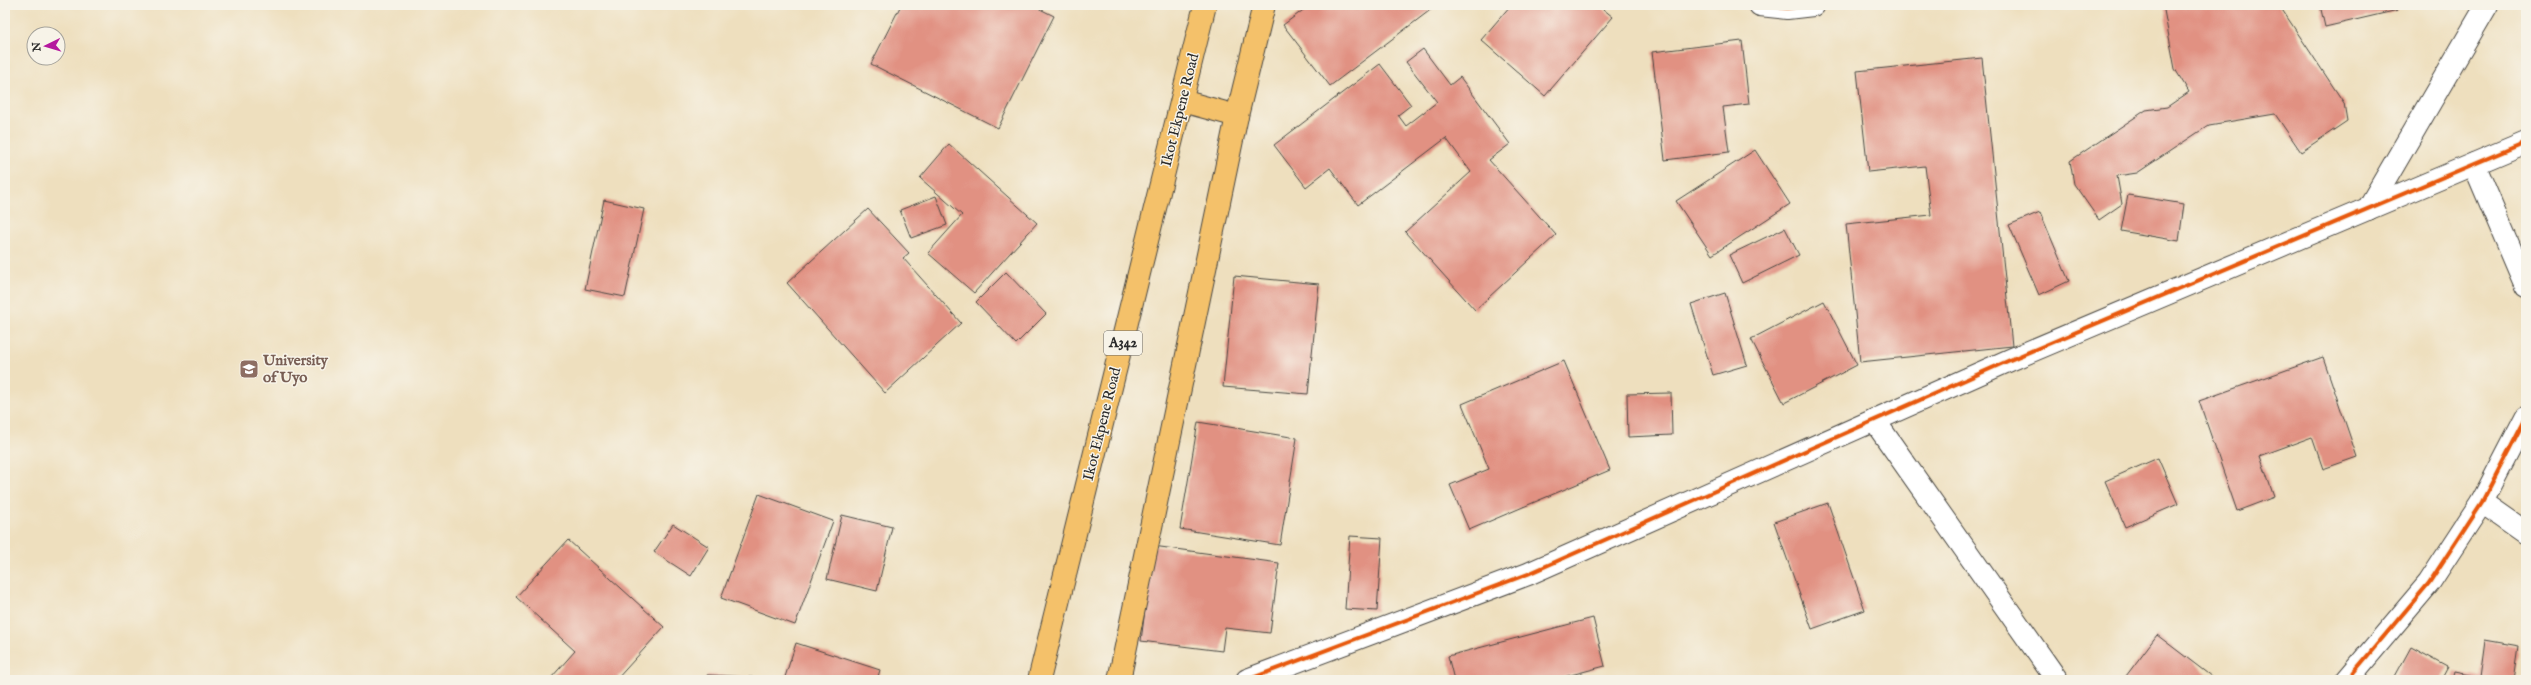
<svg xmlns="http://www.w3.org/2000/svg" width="2531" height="685" font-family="'IM FELL English',serif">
<rect width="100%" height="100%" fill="#f7f3e8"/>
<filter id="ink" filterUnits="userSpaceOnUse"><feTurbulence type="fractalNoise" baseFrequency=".025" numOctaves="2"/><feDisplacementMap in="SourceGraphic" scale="8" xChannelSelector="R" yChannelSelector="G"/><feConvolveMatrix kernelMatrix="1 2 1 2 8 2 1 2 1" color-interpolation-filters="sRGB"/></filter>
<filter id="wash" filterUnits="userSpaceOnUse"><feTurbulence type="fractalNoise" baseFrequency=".012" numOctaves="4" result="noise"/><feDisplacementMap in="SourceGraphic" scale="16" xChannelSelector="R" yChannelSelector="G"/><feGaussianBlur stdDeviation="0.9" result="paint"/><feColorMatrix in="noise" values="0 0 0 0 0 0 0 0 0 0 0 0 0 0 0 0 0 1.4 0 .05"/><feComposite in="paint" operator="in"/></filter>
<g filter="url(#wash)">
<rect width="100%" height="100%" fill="#eedfbe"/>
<g id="blocks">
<g fill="#e19182">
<path d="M901,5H1032L1054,16L998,128L871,64Z"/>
<path d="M1310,5H1437L1330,86L1283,25Z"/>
<path d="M1511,5H1598L1613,17L1545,96L1481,40Z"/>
<path d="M2163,5H2279L2344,103L2347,121L2301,152L2275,114L2209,125L2137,173L2117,176L2122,204L2099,220L2074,184L2070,161L2146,110L2167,107L2189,92L2175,69Z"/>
<path d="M2320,5H2397L2398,10L2325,27Z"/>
<path d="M1742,41L1749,104L1723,107L1729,152L1665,160L1652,52Z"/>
<path d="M1423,49L1450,85L1460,77L1510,144L1489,160L1556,235L1475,310L1405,232L1471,172L1446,138L1358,205L1330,168L1306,187L1274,145L1380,64L1411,105L1398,115L1406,126L1437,102L1406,62Z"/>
<path d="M1982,58L2012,346L1860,362L1846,224L1931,215L1925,166L1868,172L1857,71Z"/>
<path d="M949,144L1037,223L974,293L928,253L962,215L920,178Z"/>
<path d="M1755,150L1790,204L1712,255L1676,201Z"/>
<path d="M2128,195L2184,204L2179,241L2121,231Z"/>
<path d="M936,196L947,225L911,238L900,210Z"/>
<path d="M604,200L644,209L625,297L585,289Z"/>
<path d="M868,209L909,253L903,258L961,323L885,393L787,283Z"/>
<path d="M2040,212L2069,281L2039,295L2009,225Z"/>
<path d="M1785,228L1799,255L1742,283L1729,255Z"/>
<path d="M1006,272L1046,314L1016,344L976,302Z"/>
<path d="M1234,276L1319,284L1308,394L1223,387Z"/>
<path d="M1725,293L1747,365L1713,375L1691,304Z"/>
<path d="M1824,301L1857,365L1784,403L1751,339Z"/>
<path d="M2323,357L2357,457L2323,469L2312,437L2260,456L2274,497L2237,511L2199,401Z"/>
<path d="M1564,361L1610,470L1469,530L1450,485L1489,469L1462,404Z"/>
<path d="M1671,393L1672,435L1628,437L1627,394Z"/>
<path d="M1198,422L1297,438L1280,545L1180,529Z"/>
<path d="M2158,458L2178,504L2125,527L2105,481Z"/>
<path d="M759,494L833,521L795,625L721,598Z"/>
<path d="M1828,503L1865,610L1812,629L1774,522Z"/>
<path d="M842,515L892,527L877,591L827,579Z"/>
<path d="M673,524L709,547L691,576L654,552Z"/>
<path d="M1350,536L1382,538L1377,611L1345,609Z"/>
<path d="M568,540L664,627L616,680H553L551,678L575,651L516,597Z"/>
<path d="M1153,546L1279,563L1270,633L1225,628L1222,651L1141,641Z"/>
<path d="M1593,618L1605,666L1552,680H1454L1448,656Z"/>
<path d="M2157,635L2216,680H2123Z"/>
<path d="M2485,640L2519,646L2514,680H2452L2454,672L2480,677Z"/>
<path d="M796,643L880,670L877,680H784Z"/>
<path d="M2411,647L2448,667L2441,680H2393Z"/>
<path d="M707,675L752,677V680H707Z"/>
</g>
</g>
</g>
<g filter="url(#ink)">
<use href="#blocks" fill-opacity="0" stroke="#484641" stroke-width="1"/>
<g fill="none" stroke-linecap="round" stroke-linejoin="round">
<g stroke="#484641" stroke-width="24">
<g id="minor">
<path d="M1760,5L1787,8L1813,5"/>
<path d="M2474,164L2526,286"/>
<path d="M2368,209L2487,5"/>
<path d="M1874,420L2057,680"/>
<path d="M2482,502L2526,533"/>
<path d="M2347,680L2429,583L2482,502L2526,417"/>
</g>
</g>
<g stroke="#484641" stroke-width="24">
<path id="tertiary" d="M1247,680L1528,574L2010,360L2526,142"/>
</g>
<g stroke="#484641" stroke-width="24">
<g id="trunk">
<path d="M1182,101L1237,116"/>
<path d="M1039,680L1205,5"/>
<path d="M1119,680L1237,116L1264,5"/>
</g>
</g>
<use href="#minor" stroke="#fff" stroke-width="22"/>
<use href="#tertiary" stroke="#fff" stroke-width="22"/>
<use href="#trunk" stroke="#f4c16a" stroke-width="22"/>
<g stroke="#f7f3e8" stroke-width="6">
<g id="cycleway">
<path d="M1760,5L1787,8L1813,5"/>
<path d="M1247,680L1528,574L2010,360L2526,142"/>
<path d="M2347,680L2429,583L2482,502L2526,417"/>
</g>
</g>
<use href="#cycleway" stroke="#e8590c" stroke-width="4"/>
</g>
</g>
<defs>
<g id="university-square" transform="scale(1)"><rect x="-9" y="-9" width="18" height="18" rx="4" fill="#8d6e63" stroke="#f7f3e8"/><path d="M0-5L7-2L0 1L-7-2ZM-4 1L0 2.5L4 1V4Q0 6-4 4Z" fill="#fff"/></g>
</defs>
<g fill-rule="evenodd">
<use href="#university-square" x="249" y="369"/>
</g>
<g text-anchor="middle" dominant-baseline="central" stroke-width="3" stroke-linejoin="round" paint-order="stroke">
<rect fill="#f7f3e8" stroke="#686764" stroke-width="1" x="1104" y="331" width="38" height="24" rx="3"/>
<g font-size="14" font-weight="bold" fill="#2b2b2b">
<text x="1123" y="343">A342</text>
</g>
<g font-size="15" fill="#2b2b2b" stroke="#f7f3e8">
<text transform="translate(1180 110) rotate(-76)">Ikot Ekpene Road</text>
<text transform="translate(1102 424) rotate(-76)">Ikot Ekpene Road</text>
</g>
<g font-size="15" font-weight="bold" fill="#785e54" stroke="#f7f3e8" text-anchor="start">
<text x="263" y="360">University<tspan x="263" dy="17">of Uyo</tspan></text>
</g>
</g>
<rect width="2531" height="685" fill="none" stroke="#f7f3e8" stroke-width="20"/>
<g transform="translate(46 46) rotate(265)"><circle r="19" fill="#f7f3e8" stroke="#a5a39c"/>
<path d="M0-3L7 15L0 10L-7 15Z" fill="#b5179e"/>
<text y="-6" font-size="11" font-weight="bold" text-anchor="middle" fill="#2b2b2b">N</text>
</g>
</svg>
